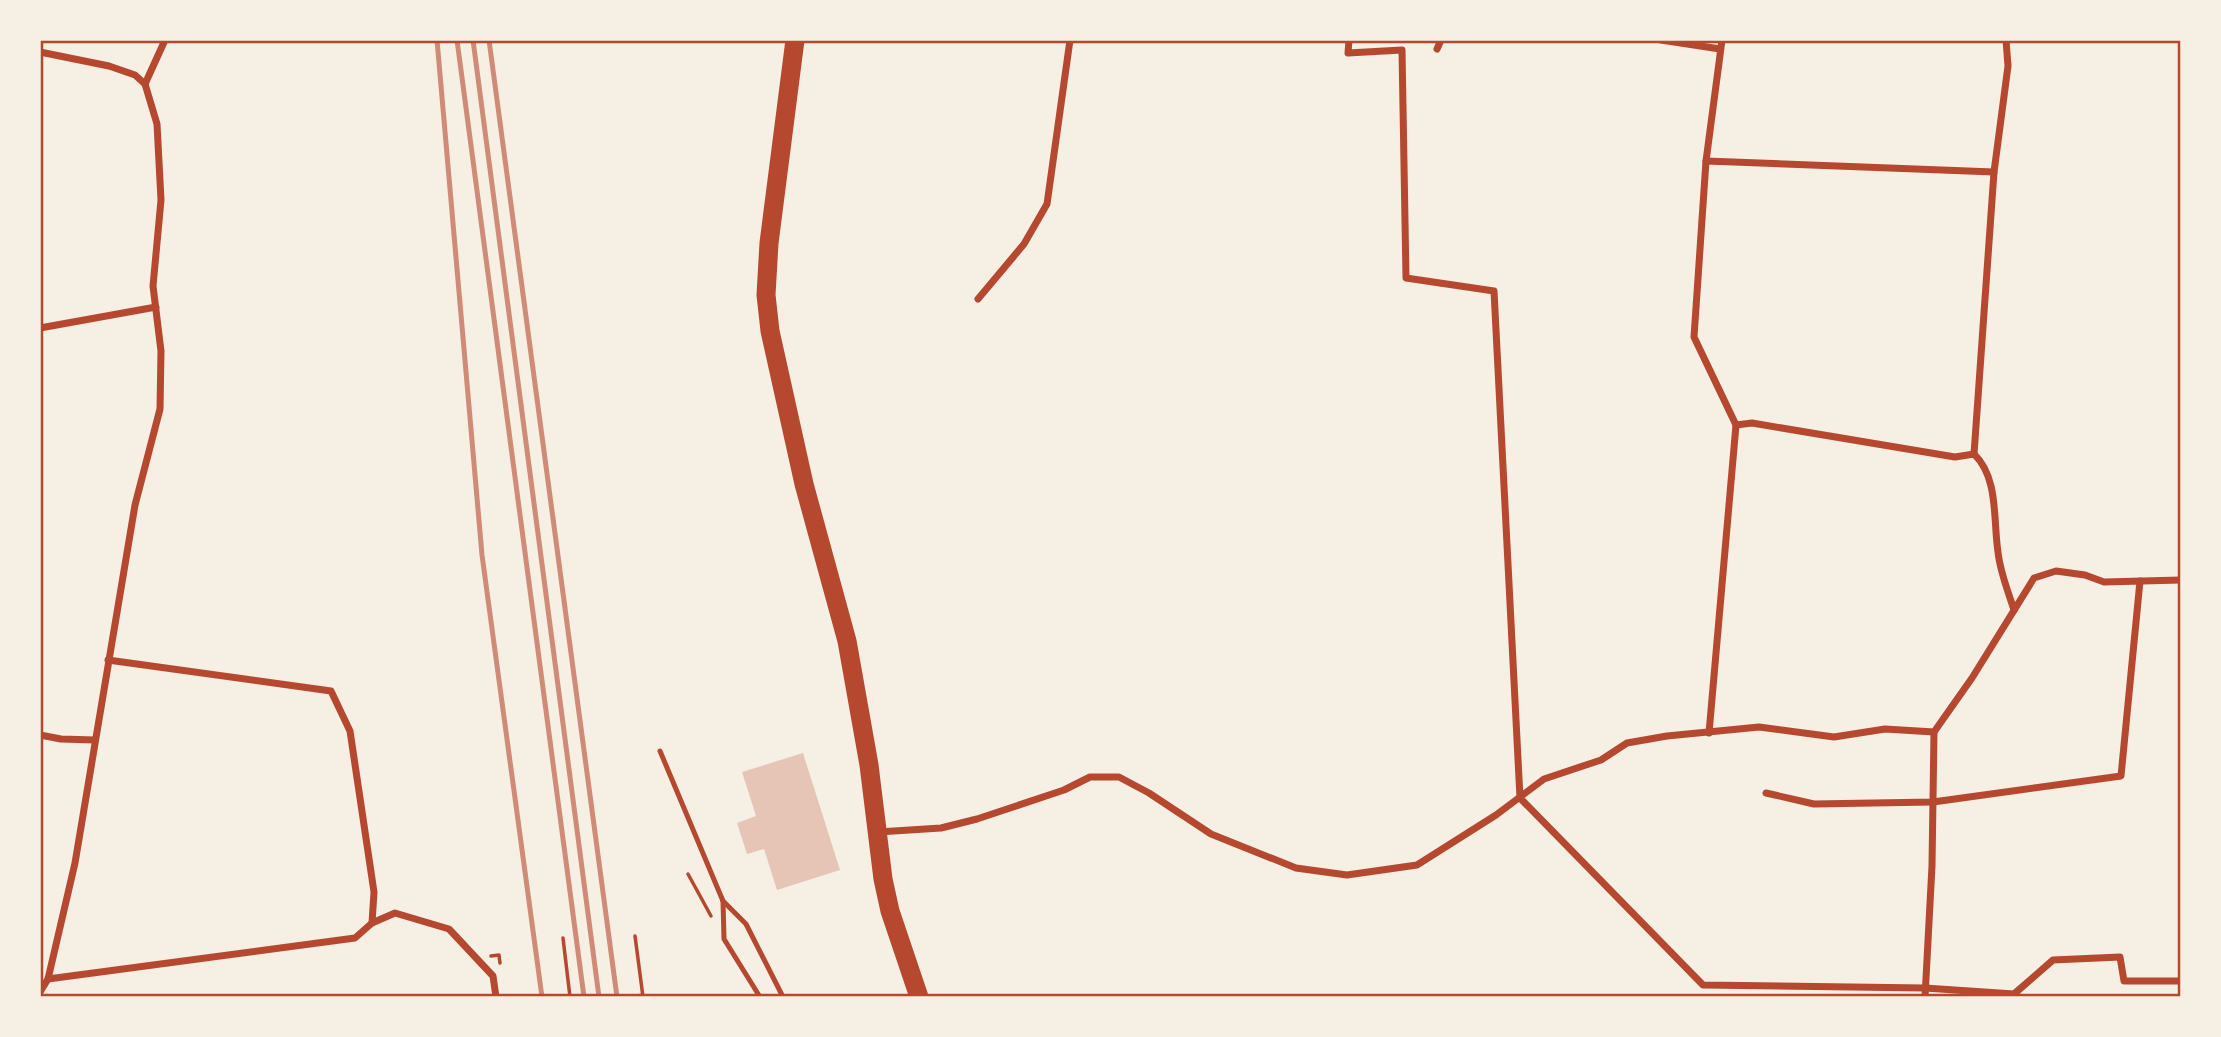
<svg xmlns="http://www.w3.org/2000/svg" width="2221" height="1037" font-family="Overpass,sans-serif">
<rect width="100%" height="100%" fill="#f6efe4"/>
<path fill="#e6c5b7" d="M803,753L840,870L777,890L764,849L747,854L737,823L756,816L742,772Z"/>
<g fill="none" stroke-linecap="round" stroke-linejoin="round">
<g stroke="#b5482f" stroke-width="3.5">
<path d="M688,874L711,916"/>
<path d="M635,936L643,997"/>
<path d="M563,938L570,997"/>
<path d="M491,956L499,955L500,963"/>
<path d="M631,997L643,995"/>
</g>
<g stroke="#b5482f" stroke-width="5">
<path d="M660,751L723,901L724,939L760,997"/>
<path d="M723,901L746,924L783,997"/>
</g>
<g stroke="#b5482f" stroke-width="7">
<path d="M1349,40L1348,53L1402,50L1406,278L1494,291L1520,798L1703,985L1925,988L2014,994L2053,960L2120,957L2124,981H2181"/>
<path d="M1661,40L1720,49"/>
<path d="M1437,49L1441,40"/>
<path d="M40,52L109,66L135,75L145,84L157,124L161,200L153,286L161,351L160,409L135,505L75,863L48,979L40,992"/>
<path d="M145,84L165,40"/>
<path d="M1706,161L1994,172"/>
<path d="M978,299L1024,244L1047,204L1070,40"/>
<path d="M40,328L156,307"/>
<path d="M1736,425L1752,423L1955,457L1974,454"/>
<path d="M1974,454L1994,172L2008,66L2006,40"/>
<path d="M1974,454C1999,478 1993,520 1998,552C2000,572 2008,591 2014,610"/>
<path d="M1709,733L1736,425L1694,337L1706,161L1722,40"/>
<path d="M40,735L61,739L95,740"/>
<path d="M1766,793L1814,804L1933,802L2121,776L2140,581"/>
<path d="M878,832L941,828L977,819L1064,790L1090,777H1119L1149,793L1211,834L1296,868L1347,875L1417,865L1496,815L1544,779L1601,760L1627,743L1667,736L1759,727L1834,737L1885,729L1934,732"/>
<path d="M372,923L395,913L449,929L493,976L496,997"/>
<path d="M48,979L355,938L372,923L374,892L350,731L331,691L108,660"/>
<path d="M1925,997L1932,866L1934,732L1972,678L2034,578L2056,571L2085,575L2104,582L2181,580"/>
</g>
<path stroke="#b5482f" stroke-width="19" d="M795,40L769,243L766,295L770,331L804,484L847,641L869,765L883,879L890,911L919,997"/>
<g stroke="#cf8b77" stroke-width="5">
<path d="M437,40L482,555L542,997"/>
<path d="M457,40L584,997"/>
<path d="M473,40L599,997"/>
<path d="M489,40L617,997"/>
</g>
</g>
<rect width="2221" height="1037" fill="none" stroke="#f6efe4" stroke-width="84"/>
<rect x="42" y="42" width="2137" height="953" fill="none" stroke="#b5482f" stroke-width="2.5"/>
</svg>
